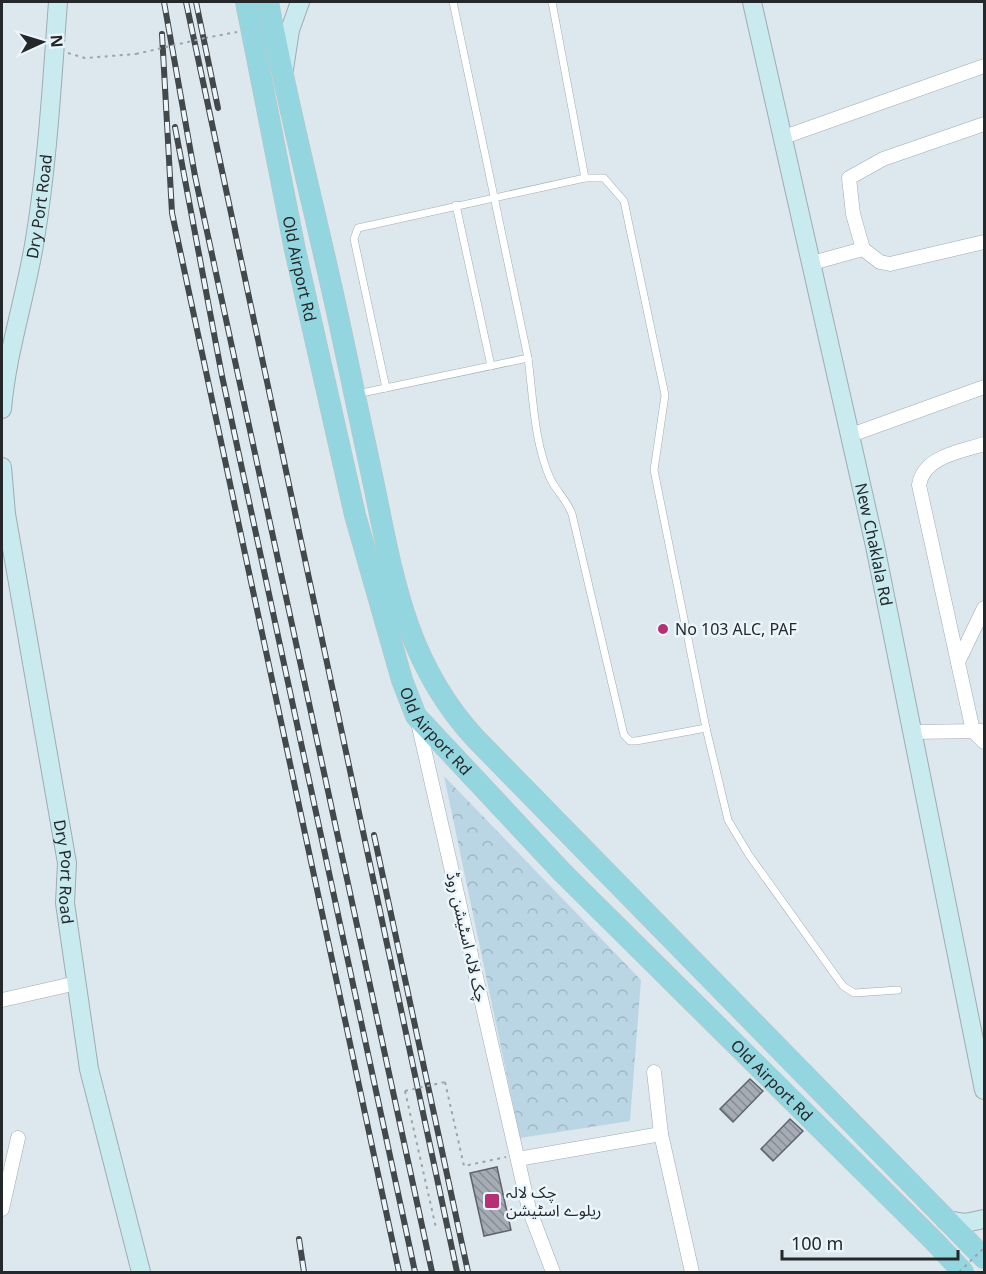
<svg xmlns="http://www.w3.org/2000/svg" width="986" height="1274" font-family="'Noto Sans','Noto Sans Arabic',sans-serif">
<defs>
<pattern id="park-crowns" width="20" height="18" patternUnits="userSpaceOnUse" patternTransform="scale(1.5)"><rect width="20" height="18" fill="#bad5e4"/><path d="M2 6a3 3 0 1 1 6 0M12 15a3 3 0 1 1 6 0" fill="none" stroke="#a0b7c4"/></pattern>
<pattern id="building-back-hatch" width="6" height="6" patternUnits="userSpaceOnUse" patternTransform="scale(1.5)"><rect width="6" height="6" fill="#a5acb5"/><path d="M-1 5l2 2M0 0l6 6M5-1l2 2" fill="none" stroke="#868c93"/></pattern>
</defs>
<rect width="100%" height="100%" fill="#dde8ee"/>
<path fill="url(#park-crowns)" d="M444,776L641,980L630,1121L520,1138Z"/>
<g fill="url(#building-back-hatch)" stroke="#5e646d" stroke-width="1.5">
<path d="M750,1079L763,1091L733,1122L720,1109Z"/>
<path d="M790,1119L803,1131L773,1161L761,1149Z"/>
<path d="M497,1167L511,1230L484,1236L470,1173Z"/>
</g>
<g fill="none" stroke-linecap="round" stroke-linejoin="round">
<g stroke="#a0abb1" stroke-width="8">
<g id="lane">
<path d="M585,178H604L624,201L665,395L654,470L706,728"/>
<path d="M456,205L491,366"/>
<path d="M528,358C533,396 534,442 550,478C556,491 567,500 572,514L624,735L630,741H636L706,728L728,820L749,855L843,986L854,993L898,990"/>
<path d="M386,388L354,239L358,228L585,178L552,2"/>
<path d="M357,394L528,358L453,2"/>
</g>
</g>
<g stroke="#a0abb1" stroke-width="15">
<g id="street">
<path d="M784,137L984,66"/>
<path d="M863,249L853,214L849,178L883,159L984,124"/>
<path d="M812,263L863,249L880,262L890,264L984,242"/>
<path d="M851,435L984,387"/>
<path d="M984,444C960,452 924,456 919,485L973,731L984,742"/>
<path d="M958,662L984,608"/>
<path d="M417,718L529,1209L553,1272"/>
<path d="M912,732L981,731"/>
<path d="M2,1000L77,983"/>
<path d="M654,1072L661,1134L692,1272"/>
<path d="M518,1159L661,1134"/>
<path d="M2,1209L18,1138"/>
</g>
</g>
<g stroke="#a0abb1" stroke-width="20">
<g id="secondary">
<path id="s1" d="M752,2L875,546L984,1090"/>
<path d="M284,69L290,30L300,2"/>
<path id="s2" d="M2,409C7,351 26,296 35,239C48,160 52,80 58,2"/>
<path id="s3" d="M2,467L6,514L67,863L65,903L89,1069L141,1272"/>
<path d="M945,1220L965,1223L984,1219"/>
</g>
</g>
<g stroke="#c2c3c3" stroke-width="22">
<g id="primary">
<path id="s4" d="M246,2L295,250L355,515L402,680L416,716L562,872L934,1241L963,1272"/>
<path d="M268,2C288,109 316,214 339,321C351,377 363,433 375,490C394,584 408,665 475,738L984,1258"/>
</g>
</g>
<g stroke="#9ba4a8" stroke-width="2" stroke-dasharray="3 4.5" stroke-linecap="butt">
<path d="M205,38L237,32"/>
<path d="M68,53L85,58L136,54"/>
<path d="M445,1082L464,1166L506,1157"/>
<path d="M405,1091L436,1228"/>
</g>
<use href="#lane" stroke="#fff" stroke-width="7"/>
<use href="#street" stroke="#fff" stroke-width="14"/>
<use href="#secondary" stroke="#c9ebf0" stroke-width="18"/>
<use href="#primary" stroke="#94d6e0" stroke-width="21"/>
<g stroke="#43484a" stroke-width="6">
<g id="rail">
<path d="M164,2L195,176L432,1272"/>
<path d="M186,2L457,1272"/>
<path d="M196,2L218,108"/>
<path d="M162,34L172,213L399,1272"/>
<path d="M175,127L222,376L415,1272"/>
<path d="M374,835L468,1272"/>
<path d="M299,1239L304,1272"/>
</g>
</g>
<use href="#rail" stroke="#eaf5fc" stroke-width="4" stroke-dasharray="11" stroke-linecap="butt"/>
<g stroke="#9ba4a8" stroke-width="2" stroke-dasharray="3 4.5" stroke-linecap="butt">
<path d="M136,54L205,38"/>
<path d="M405,1091L445,1082"/>
<path d="M959,1272L984,1248"/>
</g>
</g>
<g fill="#b63075" stroke="#eaf5fc" stroke-width="2">
<circle cx="663" cy="629" r="6"/>
<rect x="484" y="1193" width="16" height="16" rx="3"/>
</g>
<g text-anchor="middle" dominant-baseline="central" stroke-width="5" stroke-linejoin="round" paint-order="stroke">
<g font-size="16" fill="#24282a" stroke="#eaf5fc">
<text stroke="none"><textPath href="#s2" startOffset="206">Dry Port Road</textPath></text>
<text stroke="none"><textPath href="#s4" startOffset="272">Old Airport Rd</textPath></text>
<text stroke="none"><textPath href="#s1" startOffset="556">New Chaklala Rd</textPath></text>
<text stroke="none"><textPath href="#s4" startOffset="758">Old Airport Rd</textPath></text>
<text stroke="none"><textPath href="#s3" startOffset="410">Dry Port Road</textPath></text>
<text transform="translate(467 937) rotate(77)">چک لالہ اسٹیشن روڈ</text>
<text stroke="none"><textPath href="#s4" startOffset="1244">Old Airport Rd</textPath></text>
</g>
<g font-size="16" fill="#24282a" stroke="#eaf5fc" text-anchor="start">
<text x="675" y="629">No 103 ALC, PAF</text>
<text x="506" y="1192">چک لالہ<tspan x="506" dy="18">ریلوے اسٹیشن</tspan></text>
</g>
</g>
<rect width="986" height="1274" fill="none" stroke="#24282a" stroke-width="6"/>
<g transform="translate(42 42) rotate(86)" stroke="#eaf5fc" stroke-width="4.5" paint-order="stroke">
<path d="M0-4.5L10 22L0 15L-10 22Z" fill="#24282a"/>
<text y="-9" font-size="16" font-weight="bold" text-anchor="middle" fill="#24282a">N</text>
</g>
<path d="M782 1250v9h176v-9" fill="none" stroke="#24282a" stroke-width="3"/>
<text x="791" y="1250" font-size="18" fill="#24282a" stroke="#eaf5fc" stroke-width="4.5" paint-order="stroke">100 m</text>
</svg>
